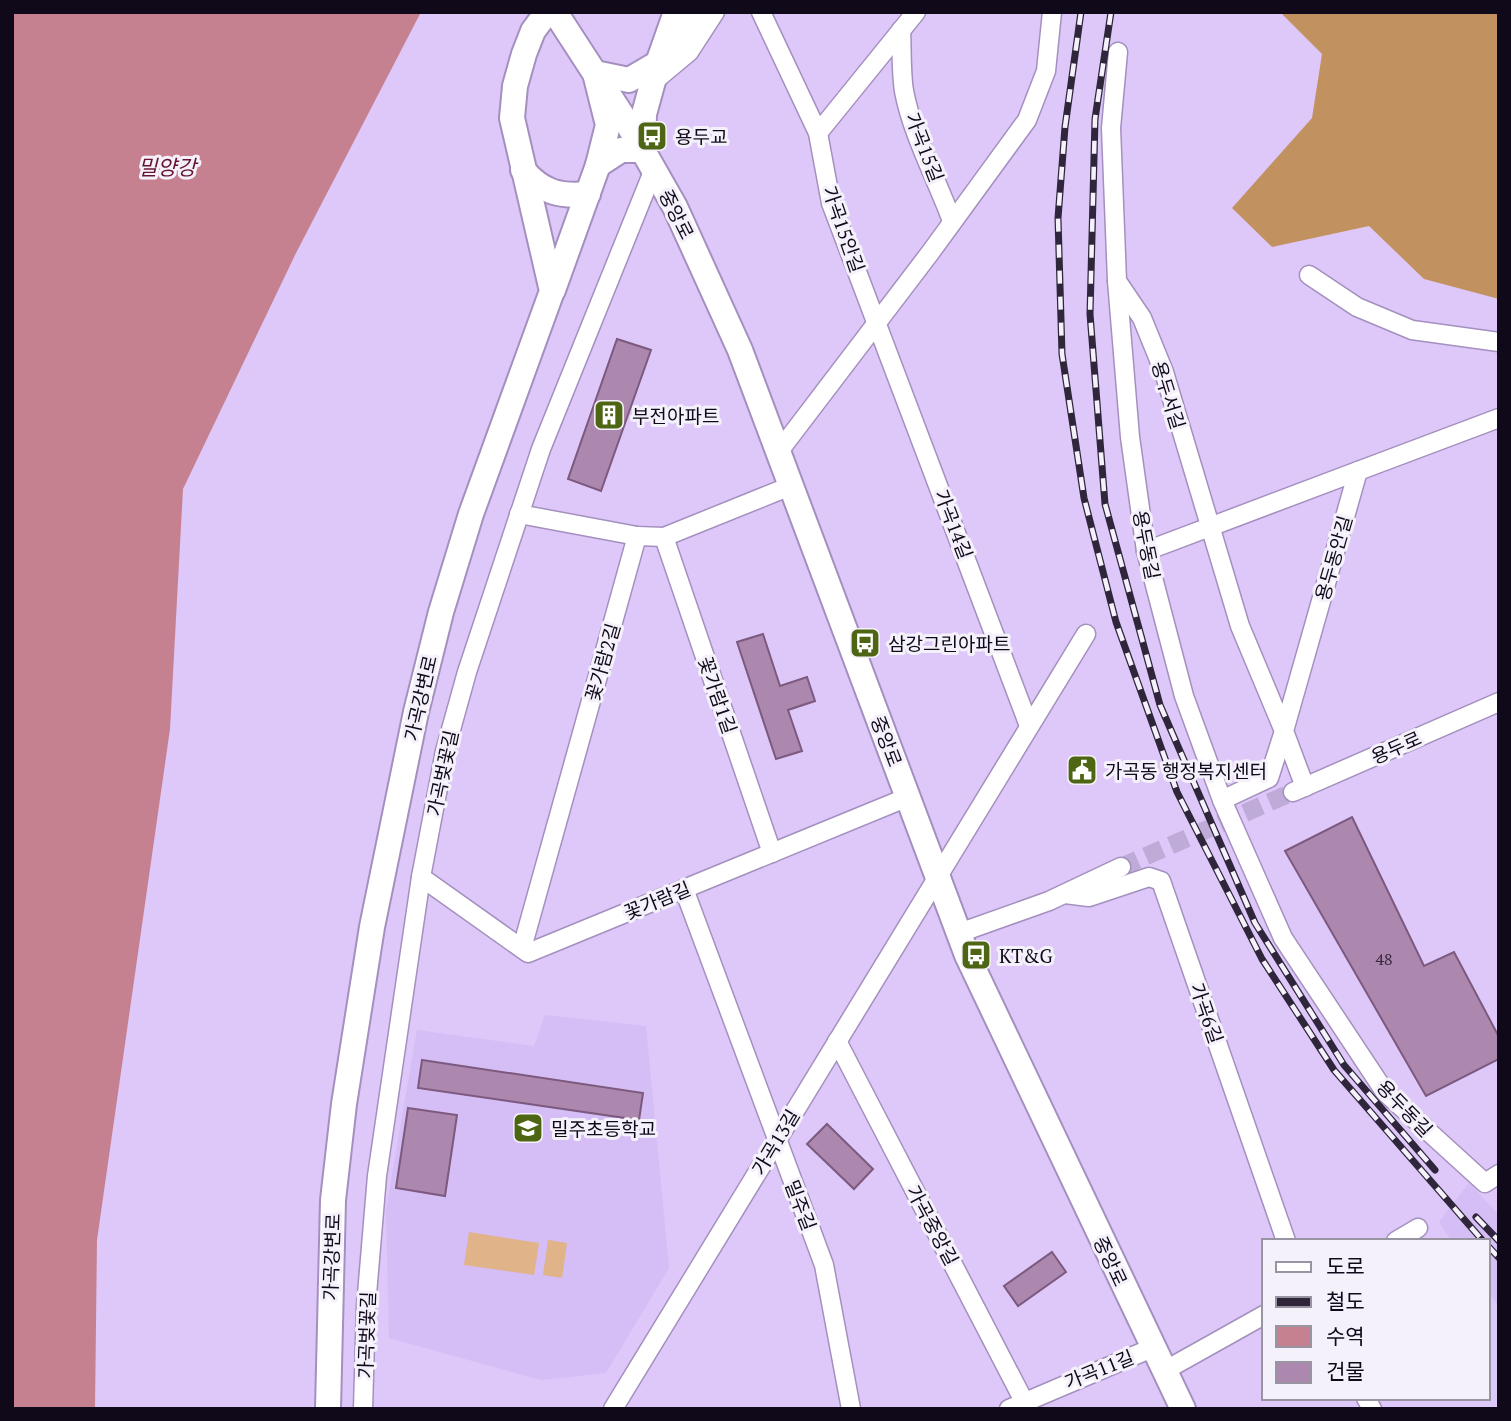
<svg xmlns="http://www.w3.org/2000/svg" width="1511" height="1421" font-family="'PT Serif','Noto Sans KR',serif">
<rect width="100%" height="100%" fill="#ddc8f9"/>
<g fill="#d5bdf5">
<path d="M545,1015L646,1026L669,1268L606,1373L541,1380L389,1338L386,1210L417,1030L534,1046Z"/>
<path d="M1469,1183L1499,1215V1306L1488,1292V1241H1452L1439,1222Z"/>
</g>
<g fill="#e0b389">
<path d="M469,1232L539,1243L534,1275L464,1265Z"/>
<path d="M548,1240L567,1243L562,1278L543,1275Z"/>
</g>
<path fill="#c29160" d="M1280,12H1499V299L1424,279L1369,226L1272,247L1232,208L1312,118L1322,54Z"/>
<path fill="#c68191" d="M12,12H421L296,253L183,489L170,729L97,1240L95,1409H12Z"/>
<g fill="#ac87ae" stroke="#7c597e" stroke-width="2">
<path d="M617,339L651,350L601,491L568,479Z"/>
<path d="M763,634L780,686L807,677L815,701L788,710L802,751L776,759L737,642Z"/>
<path d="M1352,817L1424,966L1454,952L1499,1037V1059L1426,1096L1285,851Z"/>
<path d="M422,1060L643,1093L639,1120L418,1088Z"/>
<path d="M408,1108L457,1115L445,1196L396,1188Z"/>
<path d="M827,1124L873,1169L854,1189L807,1144Z"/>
<path d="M1052,1252L1066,1272L1018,1306L1004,1286Z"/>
</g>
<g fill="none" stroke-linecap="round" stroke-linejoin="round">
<path stroke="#beabd7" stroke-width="18" stroke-dasharray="18 9" stroke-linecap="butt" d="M1121,867L1293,792"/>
<g stroke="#a490be" stroke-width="21">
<g id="minor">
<path d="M761,12L818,133L831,203L1029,726"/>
<path d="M901,30C902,50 901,72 904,91C912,134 937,180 952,221"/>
<path d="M1118,52L1111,128L1117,281L1142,318L1164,372L1240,626L1284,731L1269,778L1222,800"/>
<path d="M673,60L695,12"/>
<path d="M653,82L689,52L715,12"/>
<path d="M818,133L916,12"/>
<path d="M1309,275L1357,307L1412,330L1499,342"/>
<path d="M1117,281L1130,437L1146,551L1184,696L1222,800L1283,938L1385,1092L1485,1183L1499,1174"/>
<path d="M780,450L930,253L1027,120L1046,71L1052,12"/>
<path d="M519,514L637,536L664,537L793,485"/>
<path d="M664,537L772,853"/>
<path d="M1146,551L1358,471"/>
<path d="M1305,787L1284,731L1358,471L1499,418"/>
<path d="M1293,792L1499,702"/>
<path d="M421,877L528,953L908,797"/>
<path d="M684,889L824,1265L851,1409"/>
<path d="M1065,894L1089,897L1149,877L1161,881L1286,1241"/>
<path d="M959,933L1049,901L1121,867"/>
<path d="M522,948L637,536"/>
<path d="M837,1041L1028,1409"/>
<path d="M1396,1241L1418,1228"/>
<path d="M1164,1371L1264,1315"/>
<path d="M1366,1398L1372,1409"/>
<path d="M363,1409L366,1306L377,1176L421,877L445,751L467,672L541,449L654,169"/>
<path d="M613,1409L1086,634"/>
<path d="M1009,1409L1152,1348"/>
</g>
</g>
<g stroke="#a490be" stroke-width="28">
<g id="secondary">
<path d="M555,12L629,126L675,207L740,350L967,955L1183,1409"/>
<path d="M658,63L644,114L643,150H621L598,165L608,125L595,73L629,80Z"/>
<path d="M658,63L676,12"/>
<path d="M523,170C542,192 559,197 588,194"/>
<path d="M553,290L598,165"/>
<path d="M328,1409L333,1200L344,1104L372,927L416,712L441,612L471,514L552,291L512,118L515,86L524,54L533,31L547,12"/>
</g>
</g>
<use href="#minor" stroke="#fff" stroke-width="18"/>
<use href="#secondary" stroke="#fff" stroke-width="24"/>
<g stroke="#2f263b" stroke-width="7">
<g id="rail">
<path d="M1081,12L1065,127L1058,218L1062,354L1084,498L1116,622L1177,792L1262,959L1334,1070L1483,1241"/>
<path d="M1111,12L1095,119L1090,314L1105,504L1160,705L1255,923L1344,1065L1435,1170"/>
<path d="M1476,1217L1499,1241"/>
<path d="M1488,1246L1499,1258"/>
</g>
</g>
<use href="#rail" stroke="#f5f1fb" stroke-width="4.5" stroke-dasharray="13" stroke-linecap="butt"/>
</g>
<defs>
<g id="bus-square" transform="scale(1.575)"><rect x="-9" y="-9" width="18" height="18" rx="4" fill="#4e6614" stroke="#f5f1fb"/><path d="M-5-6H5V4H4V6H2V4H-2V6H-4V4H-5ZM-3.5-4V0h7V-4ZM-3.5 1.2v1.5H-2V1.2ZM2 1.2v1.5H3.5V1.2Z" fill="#fff"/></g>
<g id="building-square" transform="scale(1.575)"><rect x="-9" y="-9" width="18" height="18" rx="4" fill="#4e6614" stroke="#f5f1fb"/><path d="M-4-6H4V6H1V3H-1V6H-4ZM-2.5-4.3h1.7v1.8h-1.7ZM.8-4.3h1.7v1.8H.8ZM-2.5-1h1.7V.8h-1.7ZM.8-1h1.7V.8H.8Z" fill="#fff"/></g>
<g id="civic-square" transform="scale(1.575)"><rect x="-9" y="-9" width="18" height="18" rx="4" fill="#4e6614" stroke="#f5f1fb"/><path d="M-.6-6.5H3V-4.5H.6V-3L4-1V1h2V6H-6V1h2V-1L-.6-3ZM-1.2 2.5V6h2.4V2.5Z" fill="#fff"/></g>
<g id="school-square" transform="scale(1.575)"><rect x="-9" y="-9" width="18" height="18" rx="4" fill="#4e6614" stroke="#f5f1fb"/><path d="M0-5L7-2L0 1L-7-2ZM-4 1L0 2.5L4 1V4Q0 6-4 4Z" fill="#fff"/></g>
</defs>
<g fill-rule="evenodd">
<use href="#bus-square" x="652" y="136"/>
<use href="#building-square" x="609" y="415"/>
<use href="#bus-square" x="865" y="643"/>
<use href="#civic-square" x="1082" y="770"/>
<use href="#bus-square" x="976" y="955"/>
<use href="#school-square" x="528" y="1128"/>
</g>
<g text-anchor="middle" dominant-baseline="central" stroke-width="6" stroke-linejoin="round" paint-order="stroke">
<g font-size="16" fill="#37283e">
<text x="1384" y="959">48</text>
</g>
<g font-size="19" fill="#100919" stroke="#f5f1fb" text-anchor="start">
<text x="675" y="136">용두교</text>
<text x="632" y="415">부전아파트</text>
<text x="888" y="643">삼강그린아파트</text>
<text x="1105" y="770">가곡동 행정복지센터</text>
<text x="999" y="955">KT&amp;G</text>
<text x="551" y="1128">밀주초등학교</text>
</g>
<g font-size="19" fill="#100919" stroke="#f5f1fb">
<text transform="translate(925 147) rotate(69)">가곡15길</text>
<text transform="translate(677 214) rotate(63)">중앙로</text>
<text transform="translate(844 229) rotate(71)">가곡15안길</text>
<text transform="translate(1169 395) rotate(73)">용두서길</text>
<text transform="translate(954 524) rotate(69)">가곡14길</text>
<text transform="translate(1147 545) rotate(79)">용두동길</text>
<text transform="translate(1333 558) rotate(-74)">용두동안길</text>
<text transform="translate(602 662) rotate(-74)">꽃가람2길</text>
<text transform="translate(718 695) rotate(71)">꽃가람1길</text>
<text transform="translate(420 698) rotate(-77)">가곡강변로</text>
<text transform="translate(887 741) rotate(69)">중앙로</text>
<text transform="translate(1396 747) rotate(-24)">용두로</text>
<text transform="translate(442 773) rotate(-78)">가곡벚꽃길</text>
<text transform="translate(657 900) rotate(-22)">꽃가람길</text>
<text transform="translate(1207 1013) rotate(71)">가곡6길</text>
<text transform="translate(1405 1108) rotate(46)">용두동길</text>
<text transform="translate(775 1142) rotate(-59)">가곡13길</text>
<text transform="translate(801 1205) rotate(69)">밀주길</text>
<text transform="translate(933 1225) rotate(62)">가곡중앙길</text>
<text transform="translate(331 1257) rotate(-88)">가곡강변로</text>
<text transform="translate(1111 1261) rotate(65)">중앙로</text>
<text transform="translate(366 1335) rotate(-88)">가곡벚꽃길</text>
<text transform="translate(1099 1369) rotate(-22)">가곡11길</text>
</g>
<g font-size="21" font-style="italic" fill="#661230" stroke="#f5f1fb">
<text x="167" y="167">밀양강</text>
</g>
</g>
<rect width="1511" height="1421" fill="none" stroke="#100919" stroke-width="28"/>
<rect x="1262" y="1239" width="228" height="161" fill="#f5f1fb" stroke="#9994a1" stroke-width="2"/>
<rect x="1276" y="1262" width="35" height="10" fill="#ffffff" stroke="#9994a1" stroke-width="2"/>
<text x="1326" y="1274" font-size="21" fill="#100919">도로</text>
<rect x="1276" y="1297" width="35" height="10" fill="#2f263b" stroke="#9994a1" stroke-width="2"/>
<text x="1326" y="1309" font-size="21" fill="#100919">철도</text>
<rect x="1276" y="1326" width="35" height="21" fill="#c68191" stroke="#9994a1" stroke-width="2"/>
<text x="1326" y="1344" font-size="21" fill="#100919">수역</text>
<rect x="1276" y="1362" width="35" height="21" fill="#ac87ae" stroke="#9994a1" stroke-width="2"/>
<text x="1326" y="1379" font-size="21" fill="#100919">건물</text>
</svg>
